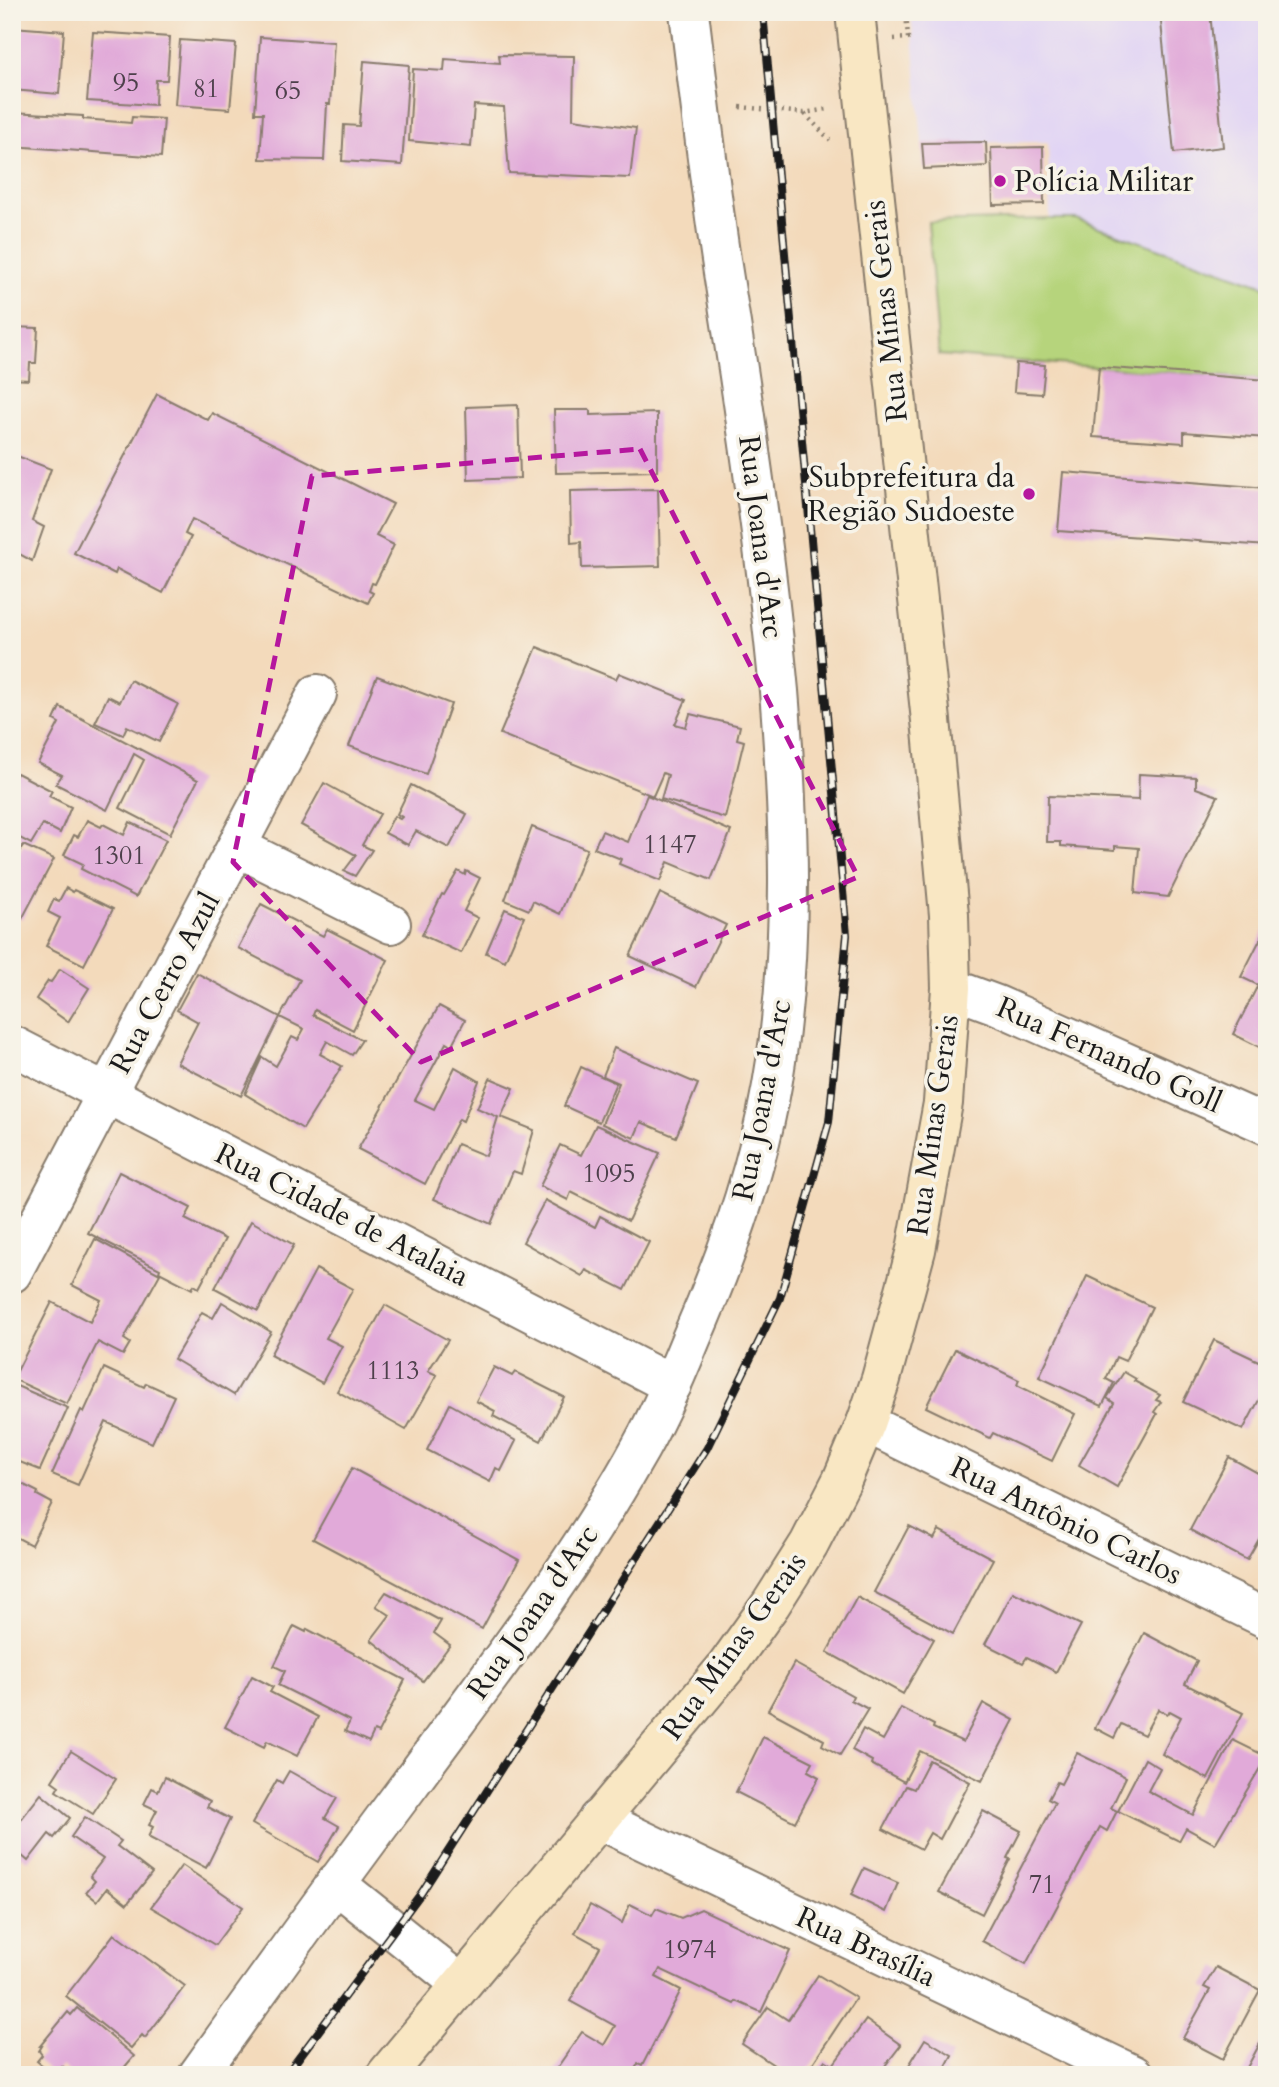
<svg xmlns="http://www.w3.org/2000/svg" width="1279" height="2087" font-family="Cardo,serif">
<rect width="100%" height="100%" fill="#f7f3e8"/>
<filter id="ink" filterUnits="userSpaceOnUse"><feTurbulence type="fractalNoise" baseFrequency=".0143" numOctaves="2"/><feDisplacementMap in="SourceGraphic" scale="14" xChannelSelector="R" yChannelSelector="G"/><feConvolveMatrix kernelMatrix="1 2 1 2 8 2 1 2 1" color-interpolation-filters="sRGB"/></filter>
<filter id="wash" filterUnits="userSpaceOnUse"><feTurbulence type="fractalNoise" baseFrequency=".00686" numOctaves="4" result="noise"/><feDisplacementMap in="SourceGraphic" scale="28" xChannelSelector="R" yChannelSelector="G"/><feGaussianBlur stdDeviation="1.57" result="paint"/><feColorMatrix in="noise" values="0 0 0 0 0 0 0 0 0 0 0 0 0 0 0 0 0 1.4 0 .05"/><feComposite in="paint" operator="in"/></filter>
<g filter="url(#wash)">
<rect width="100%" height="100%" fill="#f3dabb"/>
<path fill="#e1d4f4" d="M911,12H1267V287L1076,219H1050L1048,142L922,143Z"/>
<path fill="#b6d47b" stroke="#69784c" stroke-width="2" d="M1050,219H1076L1267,287V380L939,355L928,222Z"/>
<g id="blocks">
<g fill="#e1aad9">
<path d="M1160,12H1210L1223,147L1174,153Z"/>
<path d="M12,27L64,31L59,94L12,90Z"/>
<path d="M93,32L170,37L167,80H156L155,105L87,101Z"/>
<path d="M260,37L334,42L330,104H327L324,160L260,159L263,113H255Z"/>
<path d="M180,40L236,44L230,109L175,105Z"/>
<path d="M499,55L574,56L573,119L636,128L630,178L509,173L504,107L474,105L471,147L409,141L413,69L444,71L445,59L500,63Z"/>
<path d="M364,61L409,65L402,165L342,161L344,125L359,126Z"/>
<path d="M12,112L83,116V119L131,123L132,117L164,119L161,157L12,146Z"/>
<path d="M986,142L987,166L924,169L922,143Z"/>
<path d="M1043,147L1044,204L993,205L991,148Z"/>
<path d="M12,327L38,328L36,363H30L29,380L12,379Z"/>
<path d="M1016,363L1045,365L1042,394L1014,392Z"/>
<path d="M1099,367L1267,380V438L1184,432V443L1093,437Z"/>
<path d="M157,394L208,420L212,413L393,504L376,536L394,545L375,584L372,583L369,591L373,593L368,603L192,519L185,534L191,537L163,593L117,569L115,574L74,553Z"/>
<path d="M518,405L520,478L468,480L466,407Z"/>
<path d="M554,410H590V415L657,413V471L556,473Z"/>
<path d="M12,454L51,469L32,521L44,527L32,561L12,550Z"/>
<path d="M1063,472L1267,488V546L1058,531Z"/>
<path d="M658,489L660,566L582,568L581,542L571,543L570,491Z"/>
<path d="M537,647L616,679L619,673L686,700L675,724L686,727L690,714L740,726L737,739L744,741L725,818L661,799L668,775L663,773L653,796L500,734Z"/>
<path d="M377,676L451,704L426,774L349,746Z"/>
<path d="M130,680L178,704L159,742L127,726L123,735L95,723L108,696L120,702Z"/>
<path d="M60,707L198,780L170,834L120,808L144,760L134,754L107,810L56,784L62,775L38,763L59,723L54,720Z"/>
<path d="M17,773L52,791L49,796L71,807L60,833L43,824L31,844L12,834V782Z"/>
<path d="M1139,774L1196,777V788L1218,796L1168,897L1135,893L1139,848L1115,846V850L1061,846V842H1047L1048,796L1138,800Z"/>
<path d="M324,783L380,814L362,845L372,850L355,876L344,871L356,855L301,825Z"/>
<path d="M411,785L467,814L449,848L416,831L408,845L385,833L394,816L400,819L402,817L397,814Z"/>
<path d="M647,795L731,831L711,880L668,862L660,881L619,864L621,859L594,848L602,831L628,842Z"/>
<path d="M87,820L101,827L103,824L124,835L130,822L166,840L136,897L81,869L83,864L64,855L74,835L78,837Z"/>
<path d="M532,827L587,849L560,914L533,901L529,910L505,900Z"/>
<path d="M23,845L54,859L22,919L12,914V865Z"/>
<path d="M458,871L465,875L466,871L480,878L464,911L478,918L461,953L422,935L442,894L444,895Z"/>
<path d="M66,888L73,892L74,890L113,909L84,965L46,946L60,918L48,912L54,899L59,901Z"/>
<path d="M660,893L726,925L696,987L630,956Z"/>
<path d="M261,904L323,936L327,929L388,960L353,1030L315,1010L313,1015L362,1040L352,1055L327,1041L320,1054L342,1066L303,1129L245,1094L262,1057L276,1066L292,1037L298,1040L304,1029L280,1017L241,1096L177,1063L198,1022L177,1010L197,973L280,1017L300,980L238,948Z"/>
<path d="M505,909L524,917L505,961L486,953Z"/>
<path d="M1267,926V1051L1233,1034L1258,985L1241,977Z"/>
<path d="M60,969L89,988L68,1022L36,999L48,981L51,982Z"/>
<path d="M439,1006L465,1020L451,1046L446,1043L415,1100L434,1109L455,1067L479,1081L463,1121L459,1119L425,1184L358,1149Z"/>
<path d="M614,1048L698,1084L676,1137L641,1122L634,1138L602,1124L619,1083L603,1076Z"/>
<path d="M581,1067L616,1083L599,1122L564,1106Z"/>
<path d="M490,1078L514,1088L501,1117L534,1130L521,1174L513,1171L491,1224L434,1199L457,1144L486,1156L498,1117L477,1108Z"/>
<path d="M596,1125L660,1153L628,1221L571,1192L568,1200L540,1186L560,1145L581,1155Z"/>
<path d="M119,1172L191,1208L185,1219L225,1239L199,1288L194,1285L192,1289L159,1272L160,1269L88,1233Z"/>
<path d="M545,1200L595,1227L600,1216L649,1242L625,1290L586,1270L582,1276L523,1242Z"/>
<path d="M251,1221L294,1245L258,1311L215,1288Z"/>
<path d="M95,1239L160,1274L124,1339L130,1343L123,1355L98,1342L67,1404L13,1379L52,1302L90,1322L101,1300L72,1285Z"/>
<path d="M316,1269L353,1289L326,1338L342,1346L322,1383L270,1355Z"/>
<path d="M1087,1276L1152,1307L1125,1361L1116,1357L1106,1379L1114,1383L1102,1406L1039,1377Z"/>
<path d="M222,1302L271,1332L234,1395L174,1359L202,1312L213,1318Z"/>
<path d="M385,1305L448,1340L428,1371L437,1375L406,1430L337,1391Z"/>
<path d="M1214,1340L1267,1365V1385L1243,1430L1183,1402Z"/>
<path d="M955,1349L1019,1380L1017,1385L1075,1414L1052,1461L993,1433L990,1438L926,1407Z"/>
<path d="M494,1367L512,1376L515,1372L564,1397L541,1441L493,1416L495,1411L476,1401Z"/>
<path d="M104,1368L144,1387L146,1383L174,1396L152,1443L106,1422L78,1485L52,1474L81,1410L84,1412Z"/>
<path d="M1124,1372L1136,1379L1134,1381L1160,1395L1156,1400L1161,1402L1154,1412L1157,1414L1117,1487L1079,1465L1114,1403L1107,1398Z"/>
<path d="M12,1384L68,1408L40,1470L12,1459Z"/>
<path d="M450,1404L516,1441L501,1471L496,1468L490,1482L427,1450Z"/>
<path d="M1229,1457L1267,1478V1525L1247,1560L1190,1530Z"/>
<path d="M352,1468L519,1560L482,1629L313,1539Z"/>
<path d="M12,1479L38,1492L37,1495L52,1503L31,1545L16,1537L15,1541L12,1540Z"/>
<path d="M909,1526L934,1539L939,1530L993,1559L953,1634L874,1592Z"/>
<path d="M386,1592L441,1621L434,1633L450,1645L423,1681L371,1640L390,1615L376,1606Z"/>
<path d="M1013,1592L1081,1625L1056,1672L1027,1657L1023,1663L985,1644Z"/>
<path d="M857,1597L934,1639L903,1694L827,1652Z"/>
<path d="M294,1626L306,1632L307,1629L405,1680L378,1733L374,1731L369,1742L345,1731L350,1721L278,1685L285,1671L274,1666Z"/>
<path d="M1144,1633L1197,1661L1185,1684L1243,1713L1208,1779L1162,1754L1181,1717L1170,1711L1168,1714L1158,1709L1144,1735L1121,1724L1114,1738L1095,1728Z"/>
<path d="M794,1663L853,1696L851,1700L868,1709L840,1755L822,1745L824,1740L768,1710Z"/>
<path d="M252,1676L273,1687L270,1692L318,1717L297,1756L267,1741L264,1747L225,1727Z"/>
<path d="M983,1703L1014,1720L982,1781L920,1751L904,1782L871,1764L872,1761L852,1750L863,1729L883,1740L901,1708L934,1725L933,1728L963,1742Z"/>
<path d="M1267,1736V1764L1263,1763L1215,1844L1186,1828L1179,1841L1118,1811L1145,1759L1160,1768L1148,1791L1193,1815L1233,1740L1259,1753Z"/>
<path d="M763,1737L813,1762L808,1771L819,1777L795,1822L736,1792Z"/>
<path d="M71,1751L116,1779L93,1814L56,1791L59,1786L52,1781Z"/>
<path d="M1077,1753L1126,1777L1111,1808L1117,1811L1107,1831L1100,1827L1026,1964L982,1941L1055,1803L1048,1799L1057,1782L1061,1784Z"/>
<path d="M929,1760L970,1782L940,1839L930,1833L921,1849L883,1829L906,1786L914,1789Z"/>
<path d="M289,1771L337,1798L325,1818L339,1826L318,1862L252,1824L277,1780L282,1783Z"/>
<path d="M165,1777L210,1801L207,1807L230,1819L206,1868L148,1837L153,1827L149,1825L157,1810L144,1804L152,1788L158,1791Z"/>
<path d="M41,1794L70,1818L54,1838L49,1834L28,1861L21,1855L17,1860L12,1857V1831Z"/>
<path d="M983,1811L1021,1831L1007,1858L1010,1859L982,1914L939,1892Z"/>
<path d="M85,1817L121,1841L117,1846L152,1873L127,1904L107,1888L97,1901L86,1892L95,1881L90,1876L103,1859L71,1837Z"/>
<path d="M182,1865L243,1907L215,1945L151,1907Z"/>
<path d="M864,1868L898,1883L886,1912L851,1895Z"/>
<path d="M630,1904L652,1915L656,1908L681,1918L701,1909L790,1951L761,2012L736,2001L734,2004L660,1969L656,1977L681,1990L642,2066L638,2064L631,2075H552L582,2032L604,2045L615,2026L570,2001L600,1947L575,1933L590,1905L622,1923Z"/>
<path d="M114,1934L185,1986L145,2038L142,2035L131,2048L66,1996Z"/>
<path d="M1216,1967L1260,1990L1223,2059L1183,2038L1210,1990L1204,1987Z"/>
<path d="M818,1975L856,1998L805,2075H789L742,2044L768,2007L788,2020Z"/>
<path d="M77,2008L134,2056L118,2075H73L62,2066L54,2075L37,2061L42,2055L39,2051L42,2046H40L68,2012L71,2015Z"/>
<path d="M866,2020L901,2045L878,2075H814L825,2060L833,2065Z"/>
<path d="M1264,2036L1267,2038V2075H1243Z"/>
<path d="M925,2039L952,2055L943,2072L947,2075H903Z"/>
</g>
</g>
</g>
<g filter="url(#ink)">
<use href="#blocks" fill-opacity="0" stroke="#887b6c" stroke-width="2"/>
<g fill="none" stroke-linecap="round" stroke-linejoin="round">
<g stroke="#887b6c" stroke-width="42">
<g id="street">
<path d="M237,847L391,924"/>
<path d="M951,988L997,1005L1267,1125"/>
<path d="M12,1045L672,1385"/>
<path d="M12,1273L317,694"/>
<path d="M866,1423L1267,1619"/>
<path d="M598,1819L1134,2075"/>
<path d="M335,1883L461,1984"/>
<path d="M198,2075C268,1977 338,1880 410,1784C487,1679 569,1574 633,1461C656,1422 674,1381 691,1339C730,1250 762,1158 776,1061C794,938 789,815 779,691C766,553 746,417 724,279C710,191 700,101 689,12"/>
</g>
</g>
<g stroke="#887b6c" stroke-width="42">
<path id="secondary" d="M386,2075L726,1667L771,1604L809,1544L842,1480L866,1423L881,1379L916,1250L943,1103L951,988L949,915L932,730L855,12"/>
</g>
<g stroke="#887b6c" stroke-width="4.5" stroke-dasharray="2 5" stroke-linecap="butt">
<path d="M894,39L908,38L906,12"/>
<path d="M740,107L804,113L828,109"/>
<path d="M805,114L830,140"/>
</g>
<use href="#street" stroke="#fff" stroke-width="38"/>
<use href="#secondary" stroke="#f9e7c3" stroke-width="38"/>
<g stroke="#1c1c1c" stroke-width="8">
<path id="rail" d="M286,2075L422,1892L707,1448L780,1298L829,1122L847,935L763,12"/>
</g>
<use href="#rail" stroke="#f7f3e8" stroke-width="5" stroke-dasharray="16" stroke-linecap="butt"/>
</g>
</g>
<path fill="none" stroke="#b5179e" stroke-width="5" stroke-dasharray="14 9" stroke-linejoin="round" d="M640,449L858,877L421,1062L233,862L312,476Z"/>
<g fill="#b5179e" stroke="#f7f3e8" stroke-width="2.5">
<circle cx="1000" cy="181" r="7"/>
<circle cx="1029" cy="494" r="7"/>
</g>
<g text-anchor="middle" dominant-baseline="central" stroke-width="7" stroke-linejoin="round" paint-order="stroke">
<g font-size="26" fill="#4d404b">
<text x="126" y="82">95</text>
<text x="206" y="88">81</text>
<text x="288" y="90">65</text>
<text x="670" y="844">1147</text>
<text x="119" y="855">1301</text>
<text x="609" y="1173">1095</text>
<text x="393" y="1370">1113</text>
<text x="1042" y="1884">71</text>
<text x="690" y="1949">1974</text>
</g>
<g font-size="30" fill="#1c1c1c" stroke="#f7f3e8" text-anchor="start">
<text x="1014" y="181">Polícia Militar</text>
<text x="1015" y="477" text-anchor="end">Subprefeitura da<tspan x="1015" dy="34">Região Sudoeste</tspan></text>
</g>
<g font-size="30" fill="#1c1c1c" stroke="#f7f3e8">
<text transform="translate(886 311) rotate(-96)">Rua Minas Gerais</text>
<text transform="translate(761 537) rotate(83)">Rua Joana d'Arc</text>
<text transform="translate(165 983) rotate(-62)">Rua Cerro Azul</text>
<text transform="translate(1109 1055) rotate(24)">Rua Fernando Goll</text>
<text transform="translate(762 1100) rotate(-79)">Rua Joana d'Arc</text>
<text transform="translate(933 1125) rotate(-82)">Rua Minas Gerais</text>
<text transform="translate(342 1215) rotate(27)">Rua Cidade de Atalaia</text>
<text transform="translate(1066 1521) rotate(26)">Rua Antônio Carlos</text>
<text transform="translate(533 1612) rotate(-55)">Rua Joana d'Arc</text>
<text transform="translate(734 1646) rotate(-54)">Rua Minas Gerais</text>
<text transform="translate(866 1947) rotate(25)">Rua Brasília</text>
</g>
</g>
<rect width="1279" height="2087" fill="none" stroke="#f7f3e8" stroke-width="42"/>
</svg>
